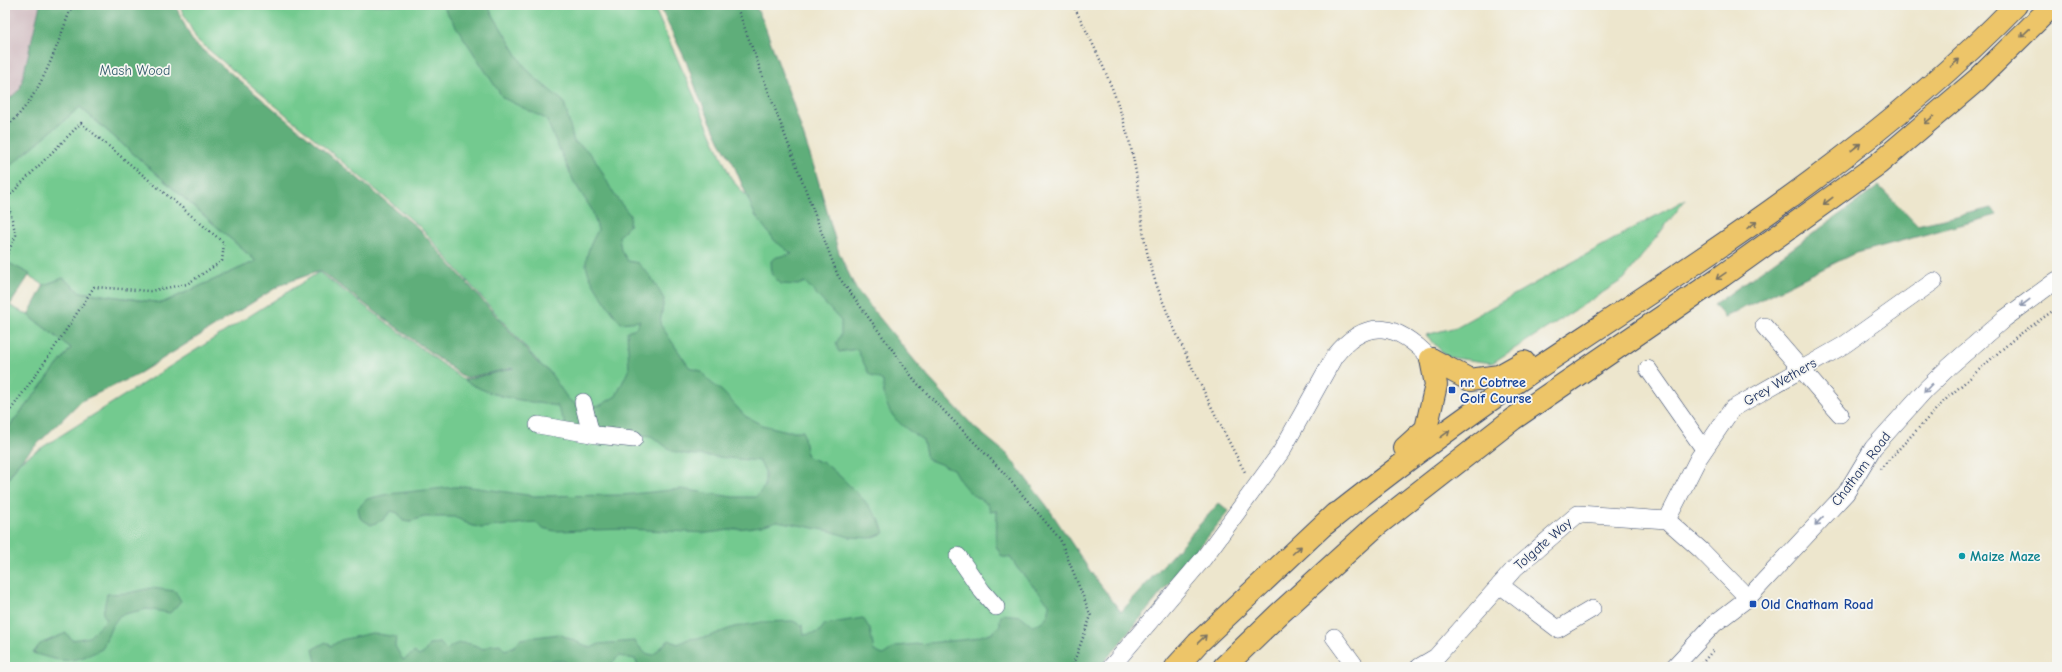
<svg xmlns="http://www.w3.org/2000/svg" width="2062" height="672" font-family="'Comic Neue',sans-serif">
<rect width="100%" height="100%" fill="#f6f6f2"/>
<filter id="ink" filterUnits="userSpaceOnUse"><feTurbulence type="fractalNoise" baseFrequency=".025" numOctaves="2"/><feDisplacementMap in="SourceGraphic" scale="8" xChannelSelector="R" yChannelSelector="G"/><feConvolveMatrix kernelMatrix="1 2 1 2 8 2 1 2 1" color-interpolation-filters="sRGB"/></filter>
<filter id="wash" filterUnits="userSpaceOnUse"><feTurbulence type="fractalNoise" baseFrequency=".012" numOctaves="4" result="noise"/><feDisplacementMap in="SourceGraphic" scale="16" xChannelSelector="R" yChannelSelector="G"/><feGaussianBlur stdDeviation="0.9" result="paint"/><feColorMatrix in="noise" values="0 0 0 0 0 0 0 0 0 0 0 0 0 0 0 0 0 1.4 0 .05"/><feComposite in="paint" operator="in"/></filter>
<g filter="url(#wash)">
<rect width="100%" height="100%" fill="#ede6cd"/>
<path fill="#d2bec2" d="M5,5H40L20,89L5,103Z"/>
<g fill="#73ca8f" stroke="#477c76">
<path d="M179,5H653L732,180L1121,612L1079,667H5V484L19,462L319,272L464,380L540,364L420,227L197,40Z"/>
<path d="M80,107L256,261L162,303L80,292L63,278L44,285L5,261V170Z"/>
<path d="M1686,199L1624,279L1492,363L1447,357L1426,335L1456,327Z"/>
<path d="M5,303L28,315L71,348L5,432Z"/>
</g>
<g fill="#5eae7a" stroke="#3c6e6c">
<path d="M40,5H175L193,42L419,229L538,363L549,371L568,399L581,408L601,405L616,396L629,369L627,331L636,328L640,321L621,323C612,313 587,277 586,265C586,252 592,241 598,230L592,210L574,182L546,119L503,98L442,5H490V10L522,63L535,78L564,102L574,142C595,152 599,167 610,187C615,197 623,206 630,215L629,226L619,236L621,250L628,261L638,263L651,277L664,299L660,324L689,367L701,371L709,381L723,392L745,416L762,425L788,431H803L807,457L826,464L842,478L863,499L879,519L884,533L871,538L849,537L830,531L777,521L761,526L707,533L627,529L555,531L542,528L535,522L481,528L470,525L455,517H424L409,522L403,521L398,513L391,511L383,520L371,525L360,518L358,508L367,499L388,494L464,486L534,496L623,495L681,489L733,497H756L765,486V471L759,461L686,454L672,451L651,436L566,425L557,406C527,401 491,398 464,380L514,368L465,378L320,271L282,284L135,376L81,401L19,462L5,484V432L71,348L28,315L44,285L63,278L80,292L162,303L256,261L80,107L5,170V103L20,89Z"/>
<path d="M659,5H755L763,21L792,101L816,173L839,253L856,289L928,377L975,428L1007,454L1047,506L1090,571L1121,612L1219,503L1229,511L1100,667H741L739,665L730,667H639L635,659L619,656L608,667H569L565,661H551L537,667H320L316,662L313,649L326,642L331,646L341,640L372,633L396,637L395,646L403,660L415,652L418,656L423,654L430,644L440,643L447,650C457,639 472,643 483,649L490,645L500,644L505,650L515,646L520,639L559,634L591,648L599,644L634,641L645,653L653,655L669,640L678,644L688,639L707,637L734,627L763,622L793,621L803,626L804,635L819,632L825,624L863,618L870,629L874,651L883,655L896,646L971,639L993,632L1000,625V619L1002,614L1021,616L1033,626C1043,622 1051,616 1049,604L1018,569L1010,557H1002L996,546L997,511L990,512L988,504C970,495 962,486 953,469L927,459L923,440C898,424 883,413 883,381L869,374L857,349L839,352L836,344L841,334V321L805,282L798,285L781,284L772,275L771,261L777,257L792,254L775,241L755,215L733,163L720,142L699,97L686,61Z"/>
<path d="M1879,186L1917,225L1992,208L1997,215L1853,254L1725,317L1714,305Z"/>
<path d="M5,261L30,274L10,305L5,303Z"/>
<path d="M151,588L175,591L181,601L170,613L147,609L120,615L112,626L102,649C71,664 65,663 33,653L40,644L66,633L72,640L89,637L107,619L103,614L107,594L129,593Z"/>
</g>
</g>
<g filter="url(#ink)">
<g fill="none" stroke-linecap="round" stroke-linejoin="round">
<g stroke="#3a4a6f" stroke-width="18">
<g id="minor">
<path d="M1764,326L1840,414"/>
<path d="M1648,369L1704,449"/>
<path d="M583,402L591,434"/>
<path d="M538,425L597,435L634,439"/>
<path d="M1667,520L1698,459L1732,409L1844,345L1934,281"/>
<path d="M958,556L982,591L996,607"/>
<path d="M1500,585L1558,629L1592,609"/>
<path d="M1334,637L1356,667"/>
<path d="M1111,667L1203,559L1281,452L1334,357C1367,315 1398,324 1431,359"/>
<path d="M1419,667L1436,657L1515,568L1578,514L1667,520L1702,551L1748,598"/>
<path d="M1674,667L1714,624L1748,598L1846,493L1873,448L1926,389L1950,366L2004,319L2057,280"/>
</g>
</g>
<g stroke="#3a4a6f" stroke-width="24">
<g id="highway">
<path d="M1431,359L1470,380L1499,376L1524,362"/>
<path d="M1405,448L1426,429L1436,385L1431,359"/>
<path d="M1325,524C1389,473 1456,423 1524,377C1695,263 1872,154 2016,5"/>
<path d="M1176,667L1198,643L1335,514"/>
<path d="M1224,667L1279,614L1377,525L1513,419L1722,276L1878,164L1978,79L2053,5"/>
</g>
</g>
<g stroke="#3a4a6f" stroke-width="2.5" stroke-dasharray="1 3" stroke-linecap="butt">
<path d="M736,5L838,276L916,382L1003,472L1060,539L1091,616L1072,667"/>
<path d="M1073,5C1099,54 1121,102 1133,157C1140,189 1140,223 1148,256C1157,293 1174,328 1190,363C1208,400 1226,437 1246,474"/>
<path d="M5,128C41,98 56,48 72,5"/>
<path d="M5,192L16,235L5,259"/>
<path d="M5,200L81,123L224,243L222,261L187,284L150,291L94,287L49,356L5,418"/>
<path d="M1880,469L1944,401L2016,337L2057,308"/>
<path d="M1699,667L1714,649"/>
</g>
<use href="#minor" stroke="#fff" stroke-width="17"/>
<use href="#highway" stroke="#edc569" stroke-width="22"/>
</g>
<defs><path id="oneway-shaft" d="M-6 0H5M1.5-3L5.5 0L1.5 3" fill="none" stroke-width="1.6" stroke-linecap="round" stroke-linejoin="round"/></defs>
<g stroke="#797263">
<use href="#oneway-shaft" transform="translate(2025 33) rotate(136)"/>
<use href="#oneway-shaft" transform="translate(1955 63) rotate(-41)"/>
<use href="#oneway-shaft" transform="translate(1929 120) rotate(140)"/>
<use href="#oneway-shaft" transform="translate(1856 147) rotate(-38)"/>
<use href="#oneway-shaft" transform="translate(1828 201) rotate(143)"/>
<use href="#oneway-shaft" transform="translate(1752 225) rotate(-35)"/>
<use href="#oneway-shaft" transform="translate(1721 276) rotate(146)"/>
<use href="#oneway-shaft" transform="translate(1445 434) rotate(-36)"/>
<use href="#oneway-shaft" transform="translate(1297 550) rotate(-42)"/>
<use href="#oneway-shaft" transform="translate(1202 639) rotate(-44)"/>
</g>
<g stroke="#8d97ae">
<use href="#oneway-shaft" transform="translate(2025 303) rotate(143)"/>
<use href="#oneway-shaft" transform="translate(1928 388) rotate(134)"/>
<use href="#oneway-shaft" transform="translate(1819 521) rotate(133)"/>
</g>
</g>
<g fill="#1a4fb4" stroke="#f6f6f2" stroke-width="1.5">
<rect x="1448" y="386" width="8" height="8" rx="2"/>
<rect x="1749" y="600" width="8" height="8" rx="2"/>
</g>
<circle fill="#0f9aa8" stroke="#f6f6f2" stroke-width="1.5" cx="1962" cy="556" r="4"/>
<g text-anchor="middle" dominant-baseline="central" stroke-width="3.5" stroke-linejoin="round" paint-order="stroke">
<g font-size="14" fill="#355e6d" stroke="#f6f6f2">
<text x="135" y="70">Mash Wood</text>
</g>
<g font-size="14" font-weight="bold" fill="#164399" stroke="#f6f6f2" text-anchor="start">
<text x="1460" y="382">nr. Cobtree<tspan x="1460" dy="16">Golf Course</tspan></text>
<text x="1761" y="604">Old Chatham Road</text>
</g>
<g font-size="14" fill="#1b2f5e" stroke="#f6f6f2">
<text transform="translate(1780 382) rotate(-30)">Grey Wethers</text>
<text transform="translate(1861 469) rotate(-53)">Chatham Road</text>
<text transform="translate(1543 544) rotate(-41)">Tolgate Way</text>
</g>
<g font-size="14" font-weight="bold" fill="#0d838f" stroke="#f6f6f2" text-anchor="start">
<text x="1970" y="556">Maize Maze</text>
</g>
</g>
<rect width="2062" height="672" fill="none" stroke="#f6f6f2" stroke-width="20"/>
</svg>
